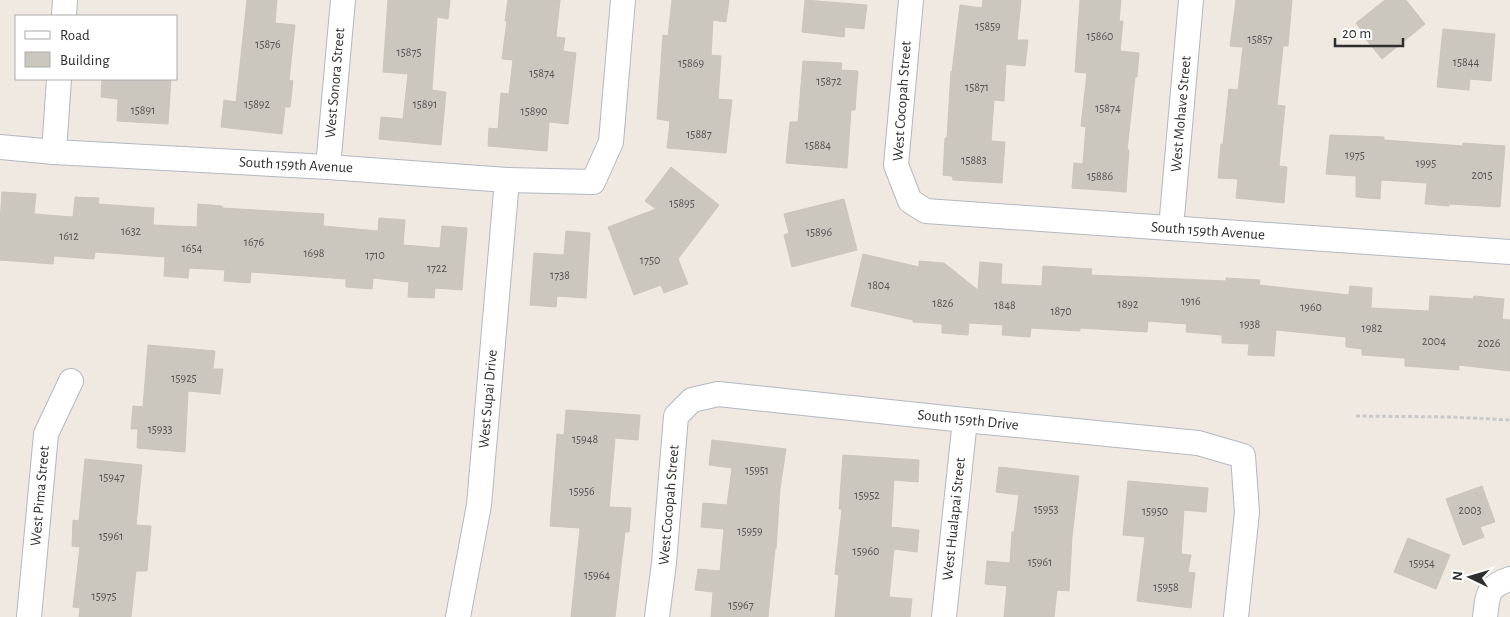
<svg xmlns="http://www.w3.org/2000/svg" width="1510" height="617" font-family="'Alegreya Sans',sans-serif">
<rect width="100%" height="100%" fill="#efe9e1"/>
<g fill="#cbc7bf" stroke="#cbc5ba">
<path d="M247,0H277L275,23L295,25L289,80L293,81L290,107H285L282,134L221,127L224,100L236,102Z"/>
<path d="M388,0H450L448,19L437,17L432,90L446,92L441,145L379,139L381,117L403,119L408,74L383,72Z"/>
<path d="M508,0H560L556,37L565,38L563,51L576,53L568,124L549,122L547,151L488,146L489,128L498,129L501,93L509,94L513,60L502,59L507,21H505Z"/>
<path d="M672,0H729L726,22L713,20L711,55L721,56L718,99L732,100L726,153L667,148L670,121L657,119L663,35L668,36Z"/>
<path d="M805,0L867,5L864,29L845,27L844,37L802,32Z"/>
<path d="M983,0H1021L1017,40H1028L1025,66L1006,64L1004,101L994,100L991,141L1005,142L1002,183L953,180L952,176L943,175L945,138H947L951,71L952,72L960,5L982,8Z"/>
<path d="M1080,0H1121L1119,21H1123L1120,51L1139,53L1137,77H1135L1127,150H1129L1126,192L1072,188L1074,163L1083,164L1086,127L1081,126L1087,73L1075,72Z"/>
<path d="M1236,0H1292L1288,46H1283L1277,105L1285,106L1279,166L1287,167L1284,203L1236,198L1238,179L1218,178L1221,144H1223L1229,89L1238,90L1243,47L1230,46Z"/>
<path d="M1385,0H1406L1425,24L1382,59L1365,38L1367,37L1356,23Z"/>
<path d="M1443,29L1495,34L1491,81L1470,79L1469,90L1437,87Z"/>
<path d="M803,61L842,63L841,70L858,71L855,110H851L847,168L786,163L790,122H798Z"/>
<path d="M102,79H171L168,124L117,121L118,99L101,97Z"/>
<path d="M1330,135L1384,137V140L1463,146V143L1505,146L1500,207L1449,204V206L1425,204L1427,183L1381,180L1380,199L1356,197V176L1326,174Z"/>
<path d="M671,167L719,205L678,259L688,284L664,293L661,285L634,295L608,227L656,209L645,201Z"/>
<path d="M2,192L36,194L34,214L73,217L75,197L99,198L98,204L154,208L153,225L197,227L198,204L222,206V208L324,214L323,226L378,231L379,218L405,220L403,245L440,248L442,226L467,228L462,290L435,288L434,298L408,297L409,282L373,278L372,289L346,287V279L251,272L250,283L224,281L225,270L189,268L188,278L164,276L165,257L95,252L94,259L54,256L53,264L0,260V222Z"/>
<path d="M844,199L857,250L792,267L784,235L789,233L784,214Z"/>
<path d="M566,231L590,233L586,298L557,296L556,307L530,305L534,253L564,255Z"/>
<path d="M863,254L919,267V261L944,263L978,290L980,262L1002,264L1001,284L1042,286L1043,266L1092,269L1091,275L1226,281V278L1260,280L1259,285L1349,295L1350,286L1372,288L1371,308L1429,311L1430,296L1473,299L1474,296L1504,299L1502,319L1510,320V371L1459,365V370L1405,366V358L1362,355V349L1346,347V337L1276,330L1274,356L1248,355L1249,344L1222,343V335L1186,332L1187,324L1148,321L1147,332L1080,328V331L1031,328L1030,337L1002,335L1003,325L969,323L968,335L942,333V324L913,322V320L851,306Z"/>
<path d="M148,345L215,351L213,369H223L220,394L188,391L185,452L137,448L138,429H131L133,406L143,407Z"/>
<path d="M566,410L640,415L638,440L615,438L609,507L631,508L629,532H625L615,617H571L580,528L550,526L557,434L564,435Z"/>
<path d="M712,440L786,449L780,488L776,549H775L768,617H711L713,592L695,590L698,569L720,571L724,529L701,527L703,503L727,505L732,468L709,465Z"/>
<path d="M843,455L919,460L918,482L894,480L891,527L919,530L917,552L894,549L889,597L912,599L910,617H835L839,575L835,574L842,509H839Z"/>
<path d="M85,459L142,465L136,525L151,526L147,571H136L131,617H79L80,608L73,607L80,547L72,546L73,520L79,521Z"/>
<path d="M999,467L1079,476L1072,537L1069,591L1057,590L1054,617H1004L1007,586L985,584L987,561L1010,563L1012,532H1014L1019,495L996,492Z"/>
<path d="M1128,481L1208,488L1206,512L1184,510L1181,554L1191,555L1188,572L1195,573L1191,608L1137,601L1145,537L1123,535Z"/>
<path d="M1482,486L1495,522L1480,527L1484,537L1463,545L1446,499Z"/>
<path d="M1408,538L1450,555L1436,589L1394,572Z"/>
</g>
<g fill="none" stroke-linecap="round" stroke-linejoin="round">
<g stroke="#b4b7c1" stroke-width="26">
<g id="street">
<path d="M911,0L896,165L910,201L926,211L1510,252"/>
<path d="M64,16L65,0"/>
<path d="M0,147L54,152L328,167L507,180L593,182L611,142L623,0"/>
<path d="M54,152L59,79"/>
<path d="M328,167L343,0"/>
<path d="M1171,228L1191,0"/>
<path d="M29,617L46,434L71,381"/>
<path d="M458,617L479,505L507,180"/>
<path d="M657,617L664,563L676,416L692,400L718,394L965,420L1198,443L1243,456L1247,512L1236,617"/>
<path d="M944,617L965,420"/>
<path d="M1485,617C1488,595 1486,587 1510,579"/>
</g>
</g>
<path stroke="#c9c9c9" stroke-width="3" stroke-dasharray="4 2.5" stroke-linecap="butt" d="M1356,416L1451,417L1510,420"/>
<use href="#street" stroke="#fff" stroke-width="24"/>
</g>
<g text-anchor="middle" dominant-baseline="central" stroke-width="5" stroke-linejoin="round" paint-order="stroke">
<g font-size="12" fill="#555452">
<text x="988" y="26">15859</text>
<text x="1100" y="36">15860</text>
<text x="1260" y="39">15857</text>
<text x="268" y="44">15876</text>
<text x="409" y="52">15875</text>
<text x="1466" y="62">15844</text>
<text x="691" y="63">15869</text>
<text x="542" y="73">15874</text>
<text x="829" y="81">15872</text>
<text x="977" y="87">15871</text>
<text x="257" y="104">15892</text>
<text x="425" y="104">15891</text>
<text x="1108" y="108">15874</text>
<text x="143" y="110">15891</text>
<text x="534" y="111">15890</text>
<text x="699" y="134">15887</text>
<text x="818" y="145">15884</text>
<text x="1355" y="155">1975</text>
<text x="974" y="160">15883</text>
<text x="1426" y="163">1995</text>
<text x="1482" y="175">2015</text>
<text x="1100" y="176">15886</text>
<text x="682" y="203">15895</text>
<text x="131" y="231">1632</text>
<text x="819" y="232">15896</text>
<text x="69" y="236">1612</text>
<text x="254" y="242">1676</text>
<text x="192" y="248">1654</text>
<text x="314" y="253">1698</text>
<text x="375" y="255">1710</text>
<text x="650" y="260">1750</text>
<text x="437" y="268">1722</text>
<text x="560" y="275">1738</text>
<text x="879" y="285">1804</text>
<text x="1191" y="301">1916</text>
<text x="943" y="303">1826</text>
<text x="1128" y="304">1892</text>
<text x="1005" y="305">1848</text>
<text x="1311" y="307">1960</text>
<text x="1061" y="311">1870</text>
<text x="1250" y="324">1938</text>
<text x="1372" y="328">1982</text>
<text x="1434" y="341">2004</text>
<text x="1489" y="343">2026</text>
<text x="184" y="378">15925</text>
<text x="160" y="429">15933</text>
<text x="585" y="439">15948</text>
<text x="757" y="470">15951</text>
<text x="112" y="477">15947</text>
<text x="582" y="491">15956</text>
<text x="867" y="495">15952</text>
<text x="1046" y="509">15953</text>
<text x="1470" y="510">2003</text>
<text x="1155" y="511">15950</text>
<text x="750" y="531">15959</text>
<text x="111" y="536">15961</text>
<text x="866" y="551">15960</text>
<text x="1040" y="562">15961</text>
<text x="1422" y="563">15954</text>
<text x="597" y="575">15964</text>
<text x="1166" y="587">15958</text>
<text x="104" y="596">15975</text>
<text x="741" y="605">15967</text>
</g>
<g font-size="15" fill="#2e2e2e" stroke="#fff">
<text transform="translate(335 83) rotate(-85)">West Sonora Street</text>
<text transform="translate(902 101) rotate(-86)">West Cocopah Street</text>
<text transform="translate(1181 114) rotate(-85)">West Mohave Street</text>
<text transform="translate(296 165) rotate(3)">South 159th Avenue</text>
<text transform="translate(1208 231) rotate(4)">South 159th Avenue</text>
<text transform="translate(488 399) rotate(-85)">West Supai Drive</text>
<text transform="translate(968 420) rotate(6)">South 159th Drive</text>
<text transform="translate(40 496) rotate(-85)">West Pima Street</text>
<text transform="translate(669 505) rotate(-85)">West Cocopah Street</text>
<text transform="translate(954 519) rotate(-84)">West Hualapai Street</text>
</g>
</g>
<rect x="15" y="15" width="162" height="65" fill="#ffffff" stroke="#ababab"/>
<rect x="25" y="31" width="25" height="8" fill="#ffffff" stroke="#ababab"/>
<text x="60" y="40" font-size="15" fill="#2e2e2e">Road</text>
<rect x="25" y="52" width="25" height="15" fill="#cbc7bf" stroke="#ababab"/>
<text x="60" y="65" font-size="15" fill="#2e2e2e">Building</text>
<g transform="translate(1470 577) rotate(275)" stroke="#ffffff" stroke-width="4" paint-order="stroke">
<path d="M0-4L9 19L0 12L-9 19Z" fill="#2e2e2e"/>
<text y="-8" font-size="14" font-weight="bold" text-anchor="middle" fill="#2e2e2e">N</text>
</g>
<path d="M1335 38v8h68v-8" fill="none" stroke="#2e2e2e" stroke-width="2.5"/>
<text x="1342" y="38" font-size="15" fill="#2e2e2e" stroke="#ffffff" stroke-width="4" paint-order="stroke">20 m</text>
</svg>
